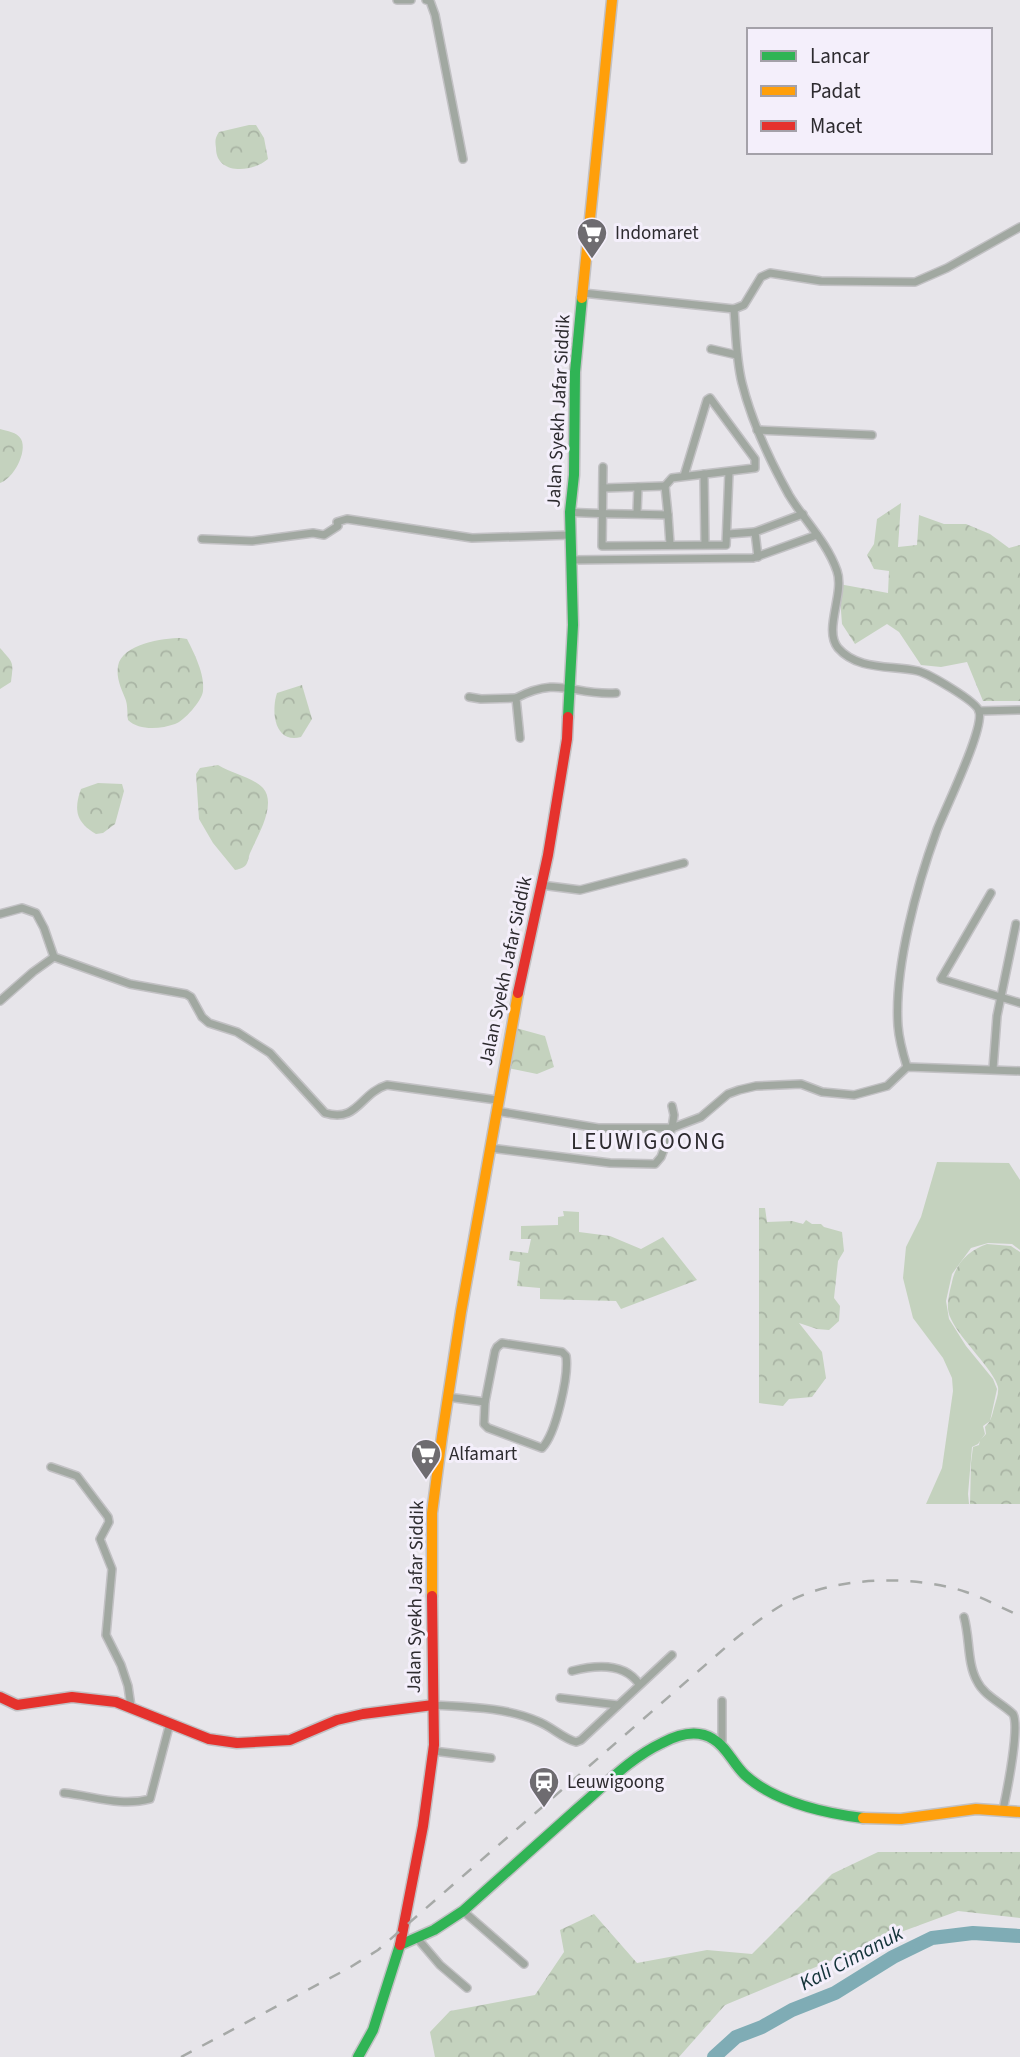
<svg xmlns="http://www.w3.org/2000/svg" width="1020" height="2057" font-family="'Source Sans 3',sans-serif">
<defs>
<pattern id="forest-crowns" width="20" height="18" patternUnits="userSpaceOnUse" patternTransform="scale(1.75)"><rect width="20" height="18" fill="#c4d2be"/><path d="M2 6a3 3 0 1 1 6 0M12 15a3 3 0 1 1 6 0" fill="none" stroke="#a9b4a4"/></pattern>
</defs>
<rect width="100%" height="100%" fill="#e7e5ea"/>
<path fill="#c4d2be" d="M937,1162L1009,1163L1020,1180V1250L1012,1244L988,1243L971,1248L952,1274L946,1301L949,1319L966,1346L993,1379L997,1389L990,1421L983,1426L985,1434L978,1444L972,1447L968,1494L969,1504H926L942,1468L953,1391L952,1378L943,1358L913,1318L903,1278L906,1247L921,1217Z"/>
<g fill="url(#forest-crowns)">
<path d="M249,125H256L264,138L268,159C252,173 216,175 216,148C215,141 215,138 219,132Z"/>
<path d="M0,429C7,431 17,432 21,439C28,452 13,479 0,483Z"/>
<path d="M901,503L898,547L917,545L919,515L944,524H966L990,534L1009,548L1020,545V701H983L967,662L941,667L921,665L899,632L887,624L855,644L842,624L839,584L888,593L889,571L874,569L867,555L874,544L877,519Z"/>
<path d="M181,638L187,639C194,653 205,674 203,691C202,701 184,721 175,724C161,729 139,731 128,720C127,714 128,704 125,698C121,688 116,678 118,666C122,644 163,638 181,638Z"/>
<path d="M0,648C13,663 14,661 11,682L0,689Z"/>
<path d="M302,685L312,719L301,737C274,744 271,711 277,693Z"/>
<path d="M218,765C232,774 251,776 263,788C277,804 258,835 251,851C248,856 249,862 245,866C241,869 239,869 235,870L213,843L199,819L196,774L200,768Z"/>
<path d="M98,783L122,784L124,791L115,824L103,833L96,834C77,823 73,811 81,789Z"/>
<path d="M516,1028L545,1036L554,1067L537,1074L508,1068Z"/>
<path d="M759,1208H765L767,1222L792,1221L803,1224L806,1220L812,1224H821L824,1227L842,1232L844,1251L838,1261L834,1298L840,1306L839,1321L829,1330L817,1329L799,1323L822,1352L826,1378L812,1397L789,1399L783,1406L759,1403Z"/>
<path d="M563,1211L579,1212V1232L610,1236L641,1249L663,1237L697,1280L621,1309L616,1301L540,1299V1288L517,1286L520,1262L509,1260L510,1251L528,1253L531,1239H521V1226L558,1225V1217L564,1216Z"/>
<path d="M987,1244L1011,1246L1020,1252V1504H970L971,1463L973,1447L979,1445L980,1440L986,1434L985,1427C991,1421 992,1416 994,1408C996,1401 999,1393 998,1387C994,1370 960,1339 951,1319C945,1308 949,1294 952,1282C956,1262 970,1250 987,1244Z"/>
<path d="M878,1852H1020V1918L958,1911L890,1936L725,2005L679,2057H435L430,2032L450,2011L535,1995L564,1952L560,1930L594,1914L637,1963L707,1950L752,1954L832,1874Z"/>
</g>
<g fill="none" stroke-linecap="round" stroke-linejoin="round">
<path stroke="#7facb5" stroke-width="14" d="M714,2057L736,2037L762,2027L792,2010L835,1993L893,1957L932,1938L973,1933L1020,1936"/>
<g stroke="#c2c1c4" stroke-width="10">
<g id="street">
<path d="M397,0H411"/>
<path d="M426,0L430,1L435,15L463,159"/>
<path d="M583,293L734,309L744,305L761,277L770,273L821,281L915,282L947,268L1020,227"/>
<path d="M734,309C736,334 736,359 742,383C752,423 769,459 789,495C804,520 827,542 837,571C845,593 823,630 838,648C858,671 892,665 918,671C929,674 976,701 979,711C985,728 945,809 937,830C917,885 894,967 898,1026C899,1040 903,1054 907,1067"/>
<path d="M711,349L737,355"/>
<path d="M757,430L872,435"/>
<path d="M603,467L602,546L726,545L729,472"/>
<path d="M704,474L705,544"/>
<path d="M604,488L665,486"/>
<path d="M570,512C603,515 635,513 668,515L665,486L672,478L755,468V459L710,398L707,400L684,476"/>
<path d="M637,513L638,487"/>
<path d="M668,515L670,544"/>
<path d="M728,534L755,532"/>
<path d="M202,539L252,541L313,533L324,535L338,526L337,522L347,519L472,538L571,535"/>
<path d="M758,557L755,532L803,514"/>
<path d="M571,560L753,558L817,535"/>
<path d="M469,697L481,699L516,698"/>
<path d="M979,711L1020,710"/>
<path d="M520,738L516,698C560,675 573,696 616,693"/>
<path d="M541,885L580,890L684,863"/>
<path d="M991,893L941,979L1020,1003"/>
<path d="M0,914L22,908L36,913L44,928L54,957L130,984L186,994L191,997L202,1017L209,1023L237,1032L270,1053L325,1113C358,1123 360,1093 387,1085L497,1100"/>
<path d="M0,1001L33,972L54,957"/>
<path d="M993,1069L997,1016L1016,924"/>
<path d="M496,1111L598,1128H672L674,1115L672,1106"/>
<path d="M490,1148L610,1163L655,1164L661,1157L672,1128L701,1117L728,1094L739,1090L756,1086L801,1084L822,1092L854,1095L887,1086L907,1067L1020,1071"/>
<path d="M502,1343L562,1352L566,1356C569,1375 556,1434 542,1448L488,1428L484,1424L485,1402L495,1351L497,1347Z"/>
<path d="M447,1397L485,1402"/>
<path d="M51,1467L77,1476L108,1517L109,1522L100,1539L112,1569L106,1635L121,1665L128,1686L131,1707"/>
<path d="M964,1617C970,1638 967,1663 977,1681C984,1696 1002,1703 1013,1714C1020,1727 1007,1791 1003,1810"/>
<path d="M572,1671C595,1665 624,1662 639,1684"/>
<path d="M560,1698L618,1705"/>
<path d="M433,1705C467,1707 505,1707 537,1721C551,1726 562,1738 576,1742L581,1740L672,1655"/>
<path d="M722,1745V1701"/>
<path d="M433,1751L491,1758"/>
<path d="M64,1793C93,1796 121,1807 150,1799L170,1723"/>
<path d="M463,1911L524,1964"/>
<path d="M417,1938L440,1965L467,1988"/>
</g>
</g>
<g stroke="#c2c1c4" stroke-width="13">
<g id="fast">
<path d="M568,717L573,625L570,512L574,475L575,372L582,298"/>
<path d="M358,2057L373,2030L400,1945L434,1930L463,1911C501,1877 540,1842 578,1808C605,1785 630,1758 662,1743C677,1735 697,1729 713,1739C727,1747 733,1764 745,1775C775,1802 824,1813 863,1818"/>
</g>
</g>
<g stroke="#c2c1c4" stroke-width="13">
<g id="slow">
<path d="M582,298L612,0"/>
<path d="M432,1596V1513L442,1436L461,1312L518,993"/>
<path d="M863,1818L901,1819L976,1809L1020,1812"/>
</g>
</g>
<g stroke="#c2c1c4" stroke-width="13">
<g id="jam">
<path d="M518,993L548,855L567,739L568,717"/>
<path d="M0,1697L17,1705L72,1697L116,1702L209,1739L237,1743L290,1740L337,1720L363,1714L433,1705"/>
<path d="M400,1945L423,1826L434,1745L432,1596"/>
</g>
</g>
<use href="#street" stroke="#a1a8a1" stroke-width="7"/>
<use href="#fast" stroke="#30b455" stroke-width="10"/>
<use href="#slow" stroke="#ff9f0a" stroke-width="10"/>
<use href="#jam" stroke="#e5322d" stroke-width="10"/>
<path stroke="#a6a9a7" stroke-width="2.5" stroke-dasharray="12 12" stroke-linecap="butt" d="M181,2057L349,1968L378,1950L734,1640C749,1628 765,1615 782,1605C831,1576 913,1574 966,1592C984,1598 1002,1608 1020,1616"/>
</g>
<defs>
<g id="supermarket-pin" transform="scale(1.575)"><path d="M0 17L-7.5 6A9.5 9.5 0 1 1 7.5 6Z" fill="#6e6c70" stroke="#f4effb"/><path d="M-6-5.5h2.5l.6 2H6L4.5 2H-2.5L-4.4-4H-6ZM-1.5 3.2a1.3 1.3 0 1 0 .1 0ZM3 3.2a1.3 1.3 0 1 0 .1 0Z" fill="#fff"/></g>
<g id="station-pin" transform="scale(1.575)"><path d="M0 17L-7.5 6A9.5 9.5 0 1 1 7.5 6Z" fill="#6e6c70" stroke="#f4effb"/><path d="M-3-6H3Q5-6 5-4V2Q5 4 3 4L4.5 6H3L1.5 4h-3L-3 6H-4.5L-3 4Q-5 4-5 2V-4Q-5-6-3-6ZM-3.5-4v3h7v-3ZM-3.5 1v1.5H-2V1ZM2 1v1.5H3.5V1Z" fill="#fff"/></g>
</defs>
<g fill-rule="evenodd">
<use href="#supermarket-pin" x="592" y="233"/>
<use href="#supermarket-pin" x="426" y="1454"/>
<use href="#station-pin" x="544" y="1782"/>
</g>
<g text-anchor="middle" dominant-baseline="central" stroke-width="6" stroke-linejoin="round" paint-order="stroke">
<g font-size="19" fill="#2d2b2f" stroke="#f4effb" text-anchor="start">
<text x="615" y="233">Indomaret</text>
<text x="449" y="1454">Alfamart</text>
<text x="567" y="1782">Leuwigoong</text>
</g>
<g font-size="19" fill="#2d2b2f" stroke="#f4effb">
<text transform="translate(559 411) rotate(-87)">Jalan Syekh Jafar Siddik</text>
<text transform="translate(506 971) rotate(-78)">Jalan Syekh Jafar Siddik</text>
<text transform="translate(416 1597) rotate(-89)">Jalan Syekh Jafar Siddik</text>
</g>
<g font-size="21" font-style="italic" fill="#133339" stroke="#f4effb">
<text transform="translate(851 1958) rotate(-28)">Kali Cimanuk</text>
</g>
<g font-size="23" letter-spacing="2" fill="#2d2b2f" stroke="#f4effb">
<text x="649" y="1141">LEUWIGOONG</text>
</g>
</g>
<rect x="747" y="28" width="245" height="126" fill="#f4effb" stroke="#a4a1a9" stroke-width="2"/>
<rect x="761" y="51" width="35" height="10" fill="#30b455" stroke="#a4a1a9" stroke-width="2"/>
<text x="810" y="63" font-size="21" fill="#2d2b2f">Lancar</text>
<rect x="761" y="86" width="35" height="10" fill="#ff9f0a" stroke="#a4a1a9" stroke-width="2"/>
<text x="810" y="98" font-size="21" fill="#2d2b2f">Padat</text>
<rect x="761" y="121" width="35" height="10" fill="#e5322d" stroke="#a4a1a9" stroke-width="2"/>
<text x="810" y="133" font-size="21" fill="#2d2b2f">Macet</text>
</svg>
